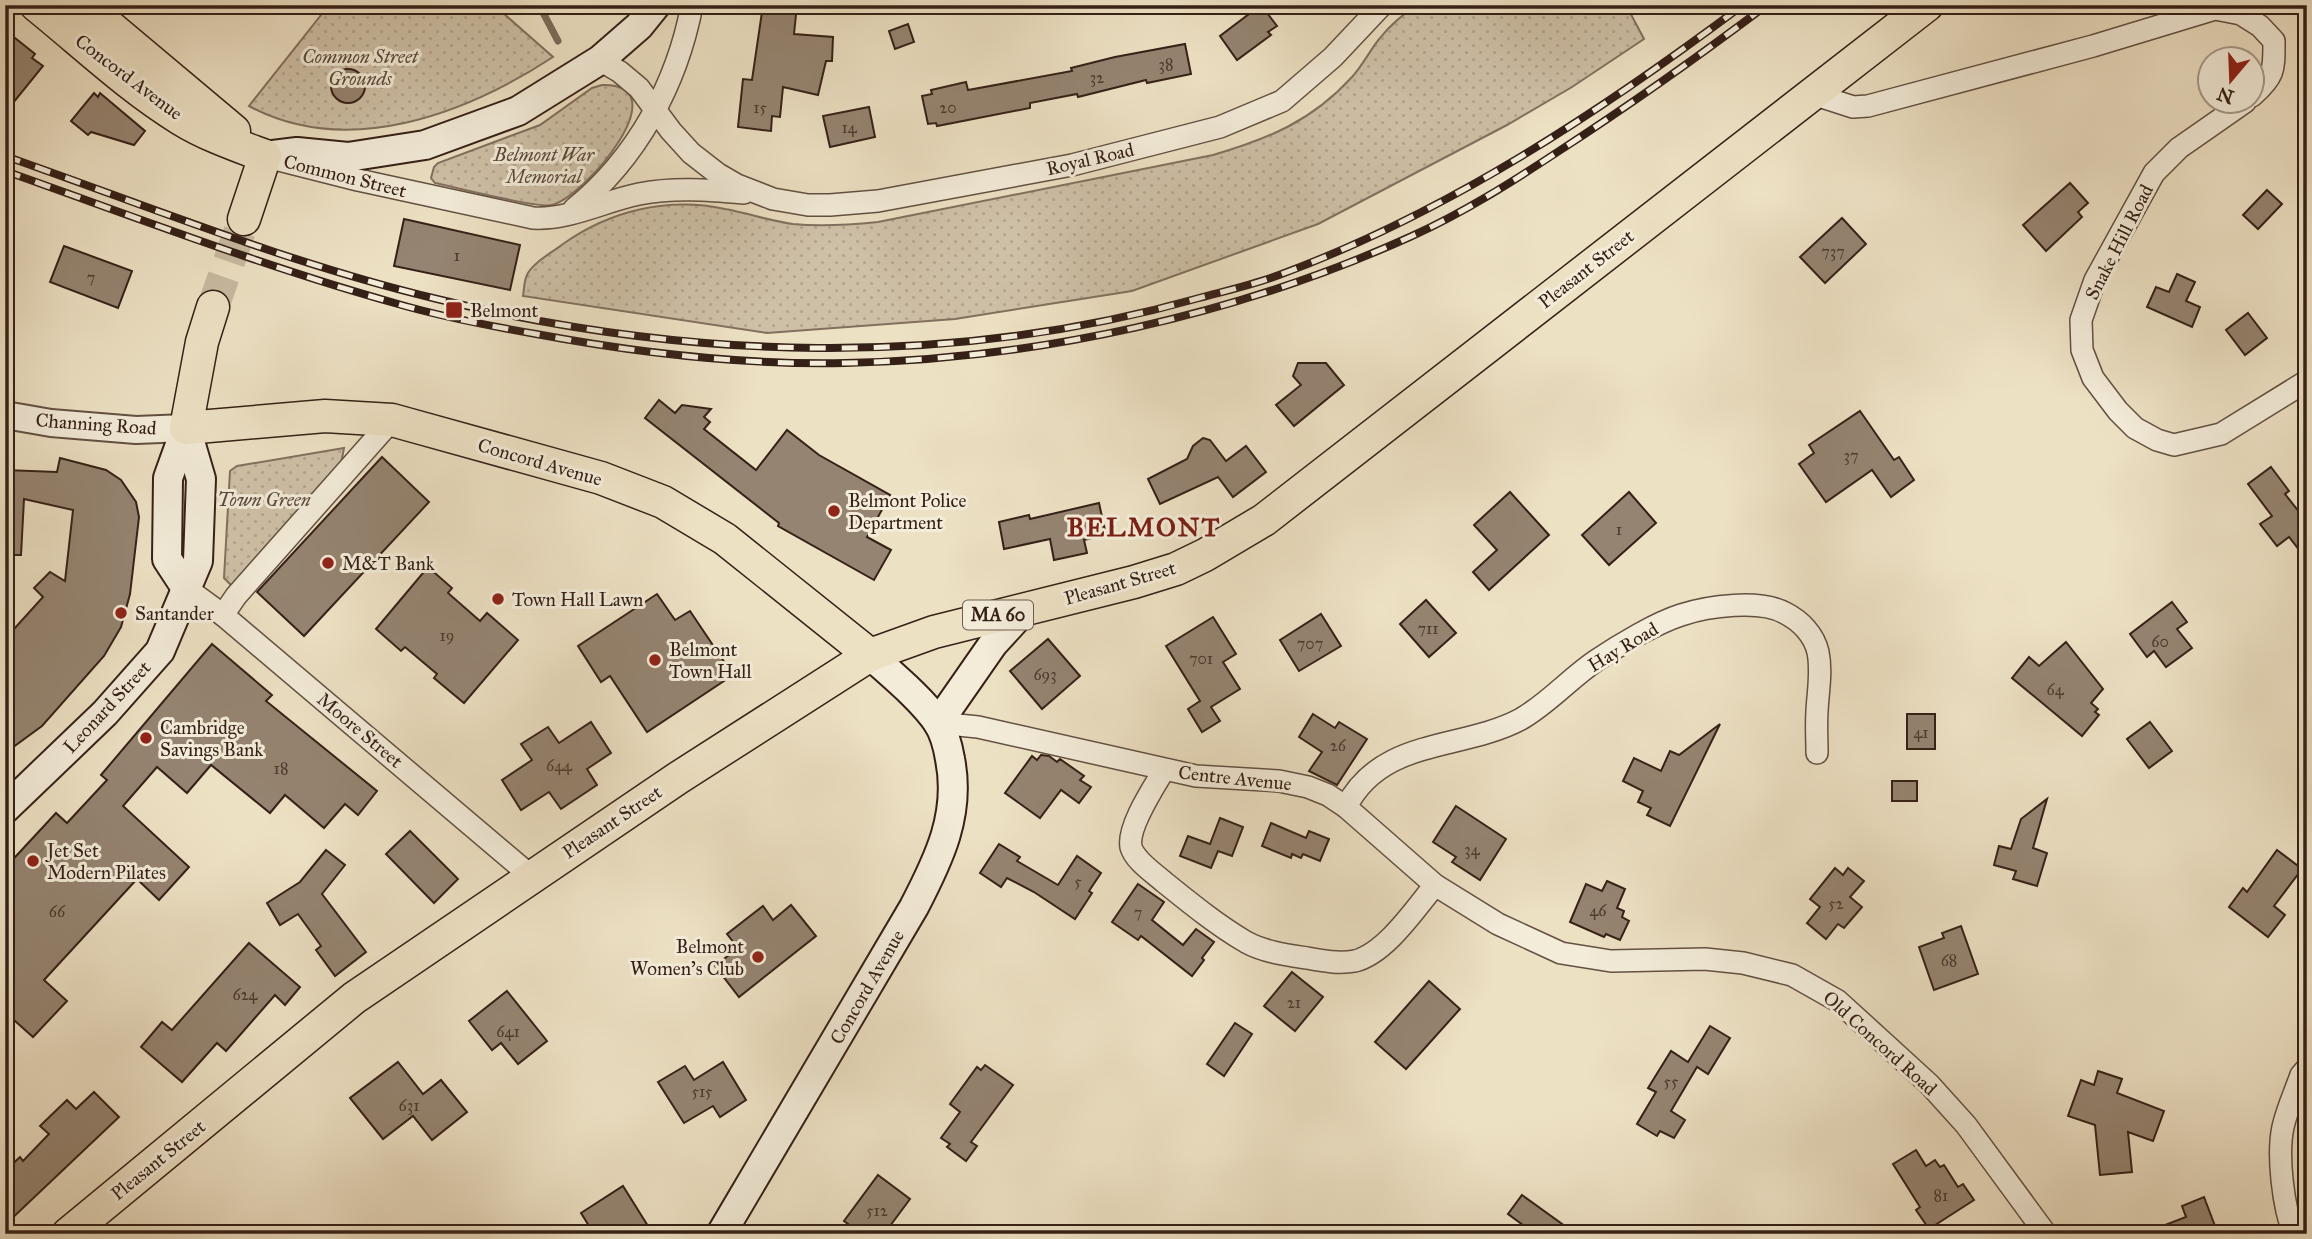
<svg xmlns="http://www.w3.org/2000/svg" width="2312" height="1239" font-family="'IM FELL Great Primer',serif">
<defs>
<pattern id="park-dots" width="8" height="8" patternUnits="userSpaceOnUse" patternTransform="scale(1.75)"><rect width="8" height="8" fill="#cec0a7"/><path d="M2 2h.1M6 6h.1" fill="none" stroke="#b2a58f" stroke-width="1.8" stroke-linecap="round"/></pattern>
</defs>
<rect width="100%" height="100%" fill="#ede1c4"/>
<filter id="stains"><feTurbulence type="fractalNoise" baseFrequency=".00286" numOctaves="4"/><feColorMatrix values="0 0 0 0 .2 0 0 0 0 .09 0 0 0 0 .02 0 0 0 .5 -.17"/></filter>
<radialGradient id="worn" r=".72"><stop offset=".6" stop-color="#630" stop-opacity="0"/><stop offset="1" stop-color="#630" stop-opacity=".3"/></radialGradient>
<g fill="url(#park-dots)" stroke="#82705f" stroke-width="2">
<path d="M329,5H494L553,57C466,114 348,159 249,106Z"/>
<path d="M1416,5H1626L1644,39L1572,87L1507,125L1318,224L1132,291L955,319L767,333L523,296C524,290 524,281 527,275C532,263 553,252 563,244C611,210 668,197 725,209C748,213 770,221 793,224C822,227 849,225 878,222L1213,155C1268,139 1312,121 1352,77C1363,65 1370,50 1380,38C1390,25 1403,15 1416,5Z"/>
<path d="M602,85C681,83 585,197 552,205C539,209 454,187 435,183L431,178L434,167L438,163L540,125L592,88Z"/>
<path d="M344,448L340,469L232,586L224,578L230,471L237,466Z"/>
</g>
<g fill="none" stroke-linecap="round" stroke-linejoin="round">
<path stroke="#7e6c5b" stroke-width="7" d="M539,5L558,41"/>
</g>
<g fill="#958471" stroke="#352017" stroke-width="2">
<path d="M763,5H797L794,34L833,37L832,61H826L818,95L783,87L780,117L772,116L771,131L738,127L743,79L752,80Z"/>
<path d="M1261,5L1277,26L1268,32L1271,35L1237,60L1220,36Z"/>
<path d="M908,24L914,42L895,49L889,31Z"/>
<path d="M5,30L35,54L32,58L43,66L5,113Z"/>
<path d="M1185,44L1191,74L1147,83L1146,80L1078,97L1077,94L1030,103V108L937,126L936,123L928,124L922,96L932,94L931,90L966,82L968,90L1072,71L1071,68L1115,57Z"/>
<circle cx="348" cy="86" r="17"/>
<path d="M94,93L98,97L100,93L145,131L134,145L91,132L88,135L71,121Z"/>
<path d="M869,107L875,137L830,147L823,116Z"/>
<path d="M2070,183L2088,203L2078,212L2082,217L2046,251L2023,225Z"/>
<path d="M2267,190L2282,204L2258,229L2243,215Z"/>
<path d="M1842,218L1866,244L1825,283L1800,257Z"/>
<path d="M404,219L520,245L510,290L394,266Z"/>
<path d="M64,246L132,271L118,308L50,282Z"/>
<path d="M2177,274L2195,282L2186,301L2200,307L2192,327L2147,307L2156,287L2169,292Z"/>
<path d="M2248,313L2267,338L2245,355L2226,330Z"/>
<path d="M1298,363H1326L1344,385L1294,426L1276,405L1301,385L1293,376Z"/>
<path d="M659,400L675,413L682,405L711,409L704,417L710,422L704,429L756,470L787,430L819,455L890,495L867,537L891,550L874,580L778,526L779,523L645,418Z"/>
<path d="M1860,411L1894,460L1899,457L1914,480L1891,497L1872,470L1826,502L1799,464L1814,453L1809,445Z"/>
<path d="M1203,438L1210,440L1226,461L1246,446L1266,472L1233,497L1218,477L1160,504L1148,479L1187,459L1193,446Z"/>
<path d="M382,457L429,502L304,636L257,592Z"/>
<path d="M60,458L106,470L121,480L136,502L139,517L130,594L121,627L104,656L42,726L5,753V639L43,597L34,588L50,572L65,581L73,510L24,499L21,555H5V470L57,472Z"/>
<path d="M2271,467L2289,491L2285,494L2307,522V560L2289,537L2277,546L2260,524L2272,516L2248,484Z"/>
<path d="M1510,492L1549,535L1489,590L1473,572L1497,550L1474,525Z"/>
<path d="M1629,492L1656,523L1609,565L1582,535Z"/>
<path d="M1099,503L1106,535L1084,540L1087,553L1054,560L1050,539L1004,549L999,522L1029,515L1030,519Z"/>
<path d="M428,567L452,588L448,593L480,621L487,613L518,640L464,703L434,678L437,674L405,647L401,651L376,629Z"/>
<path d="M657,594L675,620L690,611L733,675L647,732L610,676L601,682L578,646Z"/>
<path d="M1426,600L1456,633L1429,657L1400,624Z"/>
<path d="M2172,602L2187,622L2177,629L2192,648L2166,667L2154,651L2147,657L2130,634Z"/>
<path d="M1321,614L1341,646L1299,671L1280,640Z"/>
<path d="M1213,617L1236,654L1223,662L1240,689L1211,707L1220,721L1202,732L1188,709L1200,701L1166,646Z"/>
<path d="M1048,639L1080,676L1042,709L1010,671Z"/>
<path d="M2066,642L2103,689L2091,703L2098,709L2095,712L2099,715L2082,736L2012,678L2029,657L2039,666Z"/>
<path d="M212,644L272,695L266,701L377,791L358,815L345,804L324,828L285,795L270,813L211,765L187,793L157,767L123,806L189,867L159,900L137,879L44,980L67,1001L33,1037L5,1012V868L56,813L67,823L107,780L101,775Z"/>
<path d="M1313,714L1335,728L1339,722L1367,739L1337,785L1309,771L1322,752L1299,737Z"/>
<rect x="1907" y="714" width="28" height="35"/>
<path d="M591,722L611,753L587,769L597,785L561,809L549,792L521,810L502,780L532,760L521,744L548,727L559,743Z"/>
<path d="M2150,722L2172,751L2149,768L2127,739Z"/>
<path d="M1720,724L1670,826L1647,815L1651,808L1638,802L1643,791L1623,781L1634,758L1661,771L1670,751L1679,755Z"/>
<path d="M1041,755L1049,756L1057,762L1060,759L1084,776L1080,780L1091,787L1079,803L1061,790L1040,818L1005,793L1032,756L1037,760Z"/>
<rect x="1892" y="781" width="25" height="20"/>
<path d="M2047,799L2033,848L2047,853L2037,886L2013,879L2016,871L1994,865L1999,846L2011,849L2021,819Z"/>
<path d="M1456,806L1506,839L1480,880L1452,862L1456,857L1433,842Z"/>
<path d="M1220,818L1243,827L1232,856L1218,851L1211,868L1180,856L1188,836L1210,844Z"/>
<path d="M1271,823L1306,838L1309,831L1329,839L1320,861L1303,854L1301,858L1292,854L1291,858L1262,846Z"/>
<path d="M410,831L458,879L434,903L386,854Z"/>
<path d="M999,844L1020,857L1017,861L1058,885L1077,856L1101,873L1089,891L1092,893L1075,919L1034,892L1007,878L1001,887L980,873Z"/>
<path d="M326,850L345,865L322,894L366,952L335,976L316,950L321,946L298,914L280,925L267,903L300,882Z"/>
<path d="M2277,850L2302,869L2274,906L2285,915L2268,937L2229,907L2243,888L2247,892Z"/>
<path d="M1835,868L1843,875L1848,868L1864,881L1850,897L1862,907L1844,928L1838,924L1826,939L1807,923L1820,907L1810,899Z"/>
<path d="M1607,881L1625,889L1617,908L1624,911L1622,917L1629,921L1620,940L1606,934L1604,937L1570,922L1586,884L1602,891Z"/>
<path d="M1138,884L1164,902L1152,920L1183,945L1196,929L1214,942L1202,958L1204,960L1192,976L1141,936L1138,940L1112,922Z"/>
<path d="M791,905L816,936L739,997L715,966L738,948L727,934L763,906L773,920Z"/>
<path d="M1961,926L1978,974L1934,990L1919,947L1944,938L1942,933Z"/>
<path d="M249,943L300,987L285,1005L275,995L226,1051L217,1043L182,1082L141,1047L162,1022L172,1030Z"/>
<path d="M1292,972L1323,997L1295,1031L1264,1006Z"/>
<path d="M1429,981L1460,1009L1406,1069L1375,1042Z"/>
<path d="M507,991L547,1041L518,1064L501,1043L492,1050L469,1021Z"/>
<path d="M1235,1023L1252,1034L1224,1076L1207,1064Z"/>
<path d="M1710,1026L1730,1038L1708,1074L1697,1067L1671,1111L1685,1120L1674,1138L1660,1131L1657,1136L1637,1124L1656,1092L1648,1088L1671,1051L1688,1062Z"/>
<path d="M398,1062L423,1094L441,1080L467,1112L432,1140L413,1116L383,1139L350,1098Z"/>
<path d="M723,1062L746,1100L720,1117L713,1106L684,1123L658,1082L685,1066L694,1080Z"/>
<path d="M985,1065L1013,1085L971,1142L977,1146L966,1161L947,1147L950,1144L941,1138L960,1112L950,1104L977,1067L981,1070Z"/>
<path d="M2098,1071L2122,1079L2117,1093L2164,1111L2153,1141L2128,1132L2132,1172L2100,1175L2095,1125L2068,1116L2081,1080L2094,1085Z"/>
<path d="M94,1092L119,1117L5,1225V1171L20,1157L23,1161L49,1134L40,1126L67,1100L76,1109Z"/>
<path d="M1916,1150L1926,1166L1935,1160L1940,1167L1944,1165L1958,1187L1963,1184L1974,1200L1929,1229L1916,1210L1920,1207L1893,1164Z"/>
<path d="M878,1175L910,1199L884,1234H862L844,1221Z"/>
<path d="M623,1186L653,1234H594L581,1213Z"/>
<path d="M1522,1195L1576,1234H1535L1508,1214Z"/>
<path d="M2204,1197L2218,1234H2147V1232L2186,1217L2182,1206Z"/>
</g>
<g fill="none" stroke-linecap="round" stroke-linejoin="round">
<path stroke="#c8baa1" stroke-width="32" stroke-dasharray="32 16" stroke-linecap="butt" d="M213,307L244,219"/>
<g stroke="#635042" stroke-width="24">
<g id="minor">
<path d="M600,60L620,72L639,88L671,131L691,153L718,174L737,185L773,199L808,205H830L878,201L1072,165L1220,127L1282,101L1333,57L1382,5"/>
<path d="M1813,94L1853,107L1868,106L2093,46L2215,9L2241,14L2260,26L2274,41C2274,70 2275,76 2252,96"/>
<path d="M2245,102L2179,148L2154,173L2095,280L2081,320L2082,350L2093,378L2118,411L2135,428L2157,440L2174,445L2221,434L2307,381"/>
<path d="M279,160L358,180L533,218C570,220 604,201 639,194C674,187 709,190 744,193"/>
<path d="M574,209C637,158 677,84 692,5"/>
<path d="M186,588L223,615L531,876"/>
<path d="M223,615L236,596L392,420"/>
<path d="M938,723L978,727L1196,776L1279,781L1308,787L1328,795L1346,807L1435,885L1498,924L1561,953L1611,961L1705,959L1743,963L1792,975L1838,1001L1929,1084L1966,1125L2046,1234"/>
<path d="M1164,770C1154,787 1127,827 1131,847C1135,861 1154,873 1164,882C1190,903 1217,925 1246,942C1264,952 1287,955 1307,958C1323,961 1339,964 1355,961C1386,953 1415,909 1435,885"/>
<path d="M1346,807C1382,737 1461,751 1521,719C1549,703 1570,678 1597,660C1619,645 1656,623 1681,615C1708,606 1760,599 1785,613C1801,621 1814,635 1818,652C1822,672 1818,691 1817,711C1816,725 1817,739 1817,753"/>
<path d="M2294,1234C2283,1207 2277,1155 2283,1127C2287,1109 2295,1092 2301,1075L2307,1068"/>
</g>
</g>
<g stroke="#635042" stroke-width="30">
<path id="tertiary" d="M5,415L51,423L136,430L186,428"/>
</g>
<g stroke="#352017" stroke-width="32">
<g id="secondary">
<path d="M265,156L297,152L348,157L425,145L518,111L600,60L639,26L656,5"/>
<path d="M186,588L167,559L168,478L186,428"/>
<path d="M938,723L993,644L1026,608"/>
<path d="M5,809L105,713L160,651L198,561L201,479L186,428"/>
<path d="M721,1234L914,907C939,859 961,814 950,759C948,747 945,734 938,723C923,700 891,674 870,655"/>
</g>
</g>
<g stroke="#352017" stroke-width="35">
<g id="primary">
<path d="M36,5C83,43 129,87 181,119C207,135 236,145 265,156"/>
<path d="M84,5L234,131"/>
<path d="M244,219L265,156"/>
<path d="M213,307L202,342L186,428L325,416L392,420L601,478L663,502L725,539L870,655"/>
<path d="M68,1234L354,998L678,778L870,655L934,632L1134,582L1176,569L1205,555L1264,520L1927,5"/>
</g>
</g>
<use href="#minor" stroke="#f3ecd9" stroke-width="21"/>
<use href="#tertiary" stroke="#f3ecd9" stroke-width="26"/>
<use href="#secondary" stroke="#f3ecd9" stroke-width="28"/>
<use href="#primary" stroke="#ede1c4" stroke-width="32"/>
<g stroke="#352017" stroke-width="8">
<g id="rail">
<path d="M5,156C148,206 290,264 437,299C688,360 948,369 1199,298C1225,291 1253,285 1279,275C1447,213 1600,112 1743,5"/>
<path d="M5,171C135,217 265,267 398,304C443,317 490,326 536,334C638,353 741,365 845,363C1037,359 1238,315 1412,236C1463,213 1512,182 1559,151C1630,105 1699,56 1767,5"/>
</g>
</g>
<use href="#rail" stroke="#f3ecd9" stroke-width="5" stroke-dasharray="16" stroke-linecap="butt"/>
</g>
<g fill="#8f2418" stroke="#f3ecd9" stroke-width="2.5">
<rect x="445" y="301" width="18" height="18" rx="3.5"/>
<circle cx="834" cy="511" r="7"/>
<circle cx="328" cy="563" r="7"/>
<circle cx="498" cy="599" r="7"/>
<circle cx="121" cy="613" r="7"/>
<circle cx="655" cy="660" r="7"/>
<circle cx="146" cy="738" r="7"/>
<circle cx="33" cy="861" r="7"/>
<circle cx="758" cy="957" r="7"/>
</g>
<g text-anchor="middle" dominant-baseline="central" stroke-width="6" stroke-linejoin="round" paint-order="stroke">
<g font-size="16" fill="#4d392e">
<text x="1166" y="64">38</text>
<text x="1097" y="77">32</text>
<text x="760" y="107">15</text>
<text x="948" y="107">20</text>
<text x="849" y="127">14</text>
<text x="1833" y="251">737</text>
<text x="457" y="255">1</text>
<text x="91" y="277">7</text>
<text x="1851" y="455">37</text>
<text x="1619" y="529">1</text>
<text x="1428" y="628">711</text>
<text x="447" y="635">19</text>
<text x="2160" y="641">60</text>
<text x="1310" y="643">707</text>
<text x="1201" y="658">701</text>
<text x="1045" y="674">693</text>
<text x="2055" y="689">64</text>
<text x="1921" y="732">41</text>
<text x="1338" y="745">26</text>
<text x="559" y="765">644</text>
<text x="281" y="768">18</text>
<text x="1472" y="849">34</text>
<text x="1078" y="881">5</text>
<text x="1836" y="903">52</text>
<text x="1598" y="910">46</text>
<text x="57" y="911">66</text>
<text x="1138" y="912">7</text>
<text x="1949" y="960">68</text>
<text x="245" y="994">624</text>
<text x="1294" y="1002">21</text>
<text x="508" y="1031">641</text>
<text x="1671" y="1081">55</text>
<text x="702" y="1091">515</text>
<text x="409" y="1105">631</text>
<text x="1941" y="1195">81</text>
<text x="877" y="1210">512</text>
</g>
<rect fill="#f3ecd9" stroke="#6e5d51" stroke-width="2" x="963" y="600.5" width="70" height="29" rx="5"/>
<g font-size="18" font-weight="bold" fill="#352017">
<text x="998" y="615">MA 60</text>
</g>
<g font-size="19" font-style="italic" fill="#5b483b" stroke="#f3ecd9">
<text x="360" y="56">Common Street<tspan x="360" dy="22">Grounds</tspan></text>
<text x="544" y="154">Belmont War<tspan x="544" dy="22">Memorial</tspan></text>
<text x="264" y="499">Town Green</text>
</g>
<g font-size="19" fill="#352017" stroke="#f3ecd9">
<text transform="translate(129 77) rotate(37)">Concord Avenue</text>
<text transform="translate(1090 159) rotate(-13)">Royal Road</text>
<text transform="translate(345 176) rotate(14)">Common Street</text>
<text transform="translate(2119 242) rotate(-63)">Snake Hill Road</text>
<text transform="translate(1586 269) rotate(-38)">Pleasant Street</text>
<text transform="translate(96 424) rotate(4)">Channing Road</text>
<text transform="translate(540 462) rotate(16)">Concord Avenue</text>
<text transform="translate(1120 583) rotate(-16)">Pleasant Street</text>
<text transform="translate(1623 647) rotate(-31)">Hay Road</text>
<text transform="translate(107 707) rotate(-47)">Leonard Street</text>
<text transform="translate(360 730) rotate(40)">Moore Street</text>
<text transform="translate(1235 778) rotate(6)">Centre Avenue</text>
<text transform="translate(612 822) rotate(-34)">Pleasant Street</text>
<text transform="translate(867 987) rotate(-60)">Concord Avenue</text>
<text transform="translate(1880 1043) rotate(42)">Old Concord Road</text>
<text transform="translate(158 1160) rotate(-39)">Pleasant Street</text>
</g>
<g font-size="19" fill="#352017" stroke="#f3ecd9" text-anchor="start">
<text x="470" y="310">Belmont</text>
<text x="848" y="500">Belmont Police<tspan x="848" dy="22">Department</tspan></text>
<text x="342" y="563">M&amp;T Bank</text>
<text x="512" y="599">Town Hall Lawn</text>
<text x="135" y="613">Santander</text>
<text x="669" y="649">Belmont<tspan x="669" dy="22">Town Hall</tspan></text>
<text x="160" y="727">Cambridge<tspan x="160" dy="22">Savings Bank</tspan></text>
<text x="47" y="850">Jet Set<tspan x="47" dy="22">Modern Pilates</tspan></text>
<text x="744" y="946" text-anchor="end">Belmont<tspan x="744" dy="22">Women's Club</tspan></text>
</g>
<g font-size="26" font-weight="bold" letter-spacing="2" fill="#7a1f14" stroke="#f3ecd9">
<text x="1144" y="527">BELMONT</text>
</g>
</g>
<rect width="2312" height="1239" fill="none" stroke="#ede1c4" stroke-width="28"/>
<rect x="7" y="7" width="2298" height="1225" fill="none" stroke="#352017" stroke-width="3.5"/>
<rect x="14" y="14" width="2284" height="1211" fill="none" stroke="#352017" stroke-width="2"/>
<g transform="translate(2231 80) rotate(199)"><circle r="33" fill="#f3ecd9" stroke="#a79a8b" stroke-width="2"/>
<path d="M0-5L12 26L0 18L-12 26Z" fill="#8f2418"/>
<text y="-10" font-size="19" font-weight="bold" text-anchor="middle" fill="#352017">N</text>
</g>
<rect width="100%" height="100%" filter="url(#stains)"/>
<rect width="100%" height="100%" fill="url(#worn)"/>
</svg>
